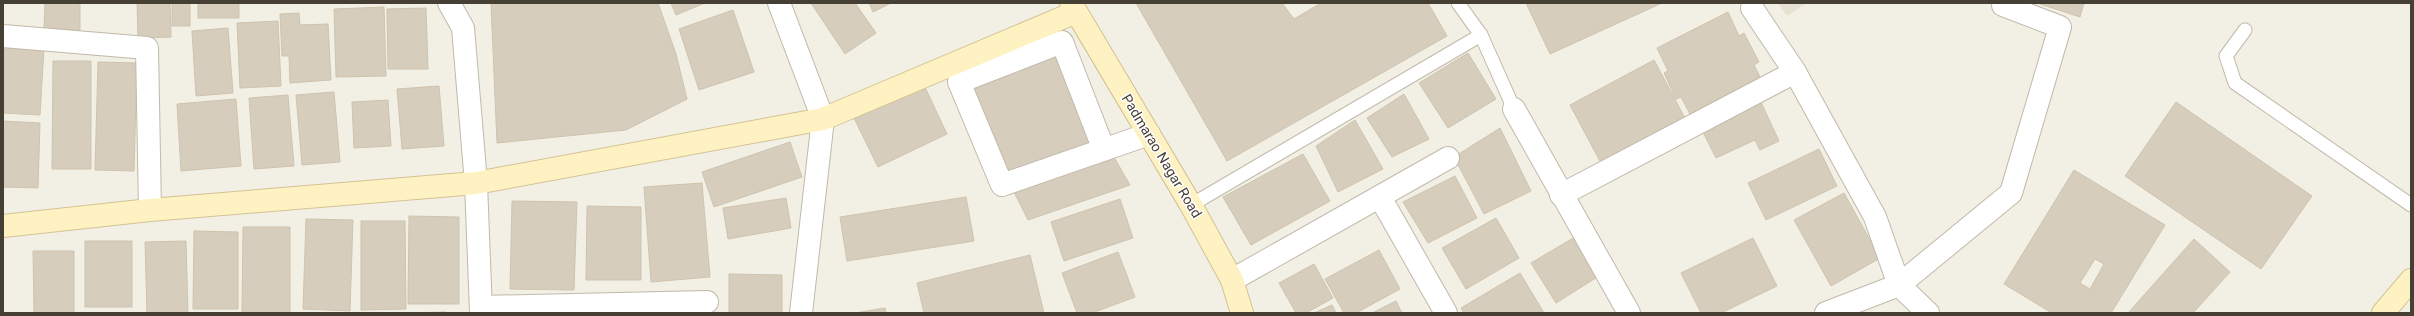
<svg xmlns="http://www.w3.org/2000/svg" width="2414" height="316" font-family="Roboto,sans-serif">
<rect width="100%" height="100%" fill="#f2efe5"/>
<path fill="#e7e1d2" d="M1778,3H1807L1787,16Z"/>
<g fill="#d7cdbd" stroke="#cfc3ad" fill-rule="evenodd">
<path d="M45,3H80V30L44,29Z"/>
<path d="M137,3H170L171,37L138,38Z"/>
<rect x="172" y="3" width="18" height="23"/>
<rect x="198" y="3" width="41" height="15"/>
<path d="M491,3H658L676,54L687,99L626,130L497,143Z"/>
<path d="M671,3H705L676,15Z"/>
<path d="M811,3H855L876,33L845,54Z"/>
<path d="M869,3H891L873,12Z"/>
<path d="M1136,3H1282L1294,19L1321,3H1428L1447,36L1227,161Z"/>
<path d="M1526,3H1662L1550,54Z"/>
<path d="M2037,3H2084L2080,17Z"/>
<path d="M384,7L386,76L336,77L334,9Z"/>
<path d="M426,8L428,69H388L387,9Z"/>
<path d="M733,10L754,72L699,90L679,29Z"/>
<path d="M1728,12L1739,36L1744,33L1759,62L1754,65L1761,79L1690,114L1681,97L1676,99L1664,73L1668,71L1657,48Z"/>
<path d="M299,13L300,25L328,24L331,80L290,83L289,56H282L280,14Z"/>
<path d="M278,21L281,86L240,88L237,23Z"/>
<path d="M228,28L233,93L196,96L192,31Z"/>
<path d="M3,46L44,48L40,115L3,113Z"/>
<path d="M1057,47L1095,141L1003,178L964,84Z"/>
<path d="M1468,53L1496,99L1448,128L1419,83Z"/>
<path d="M1654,60L1686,120L1602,165L1570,105Z"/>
<path d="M53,61H91V169H52Z"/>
<path d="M98,62L137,63L134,171L95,170Z"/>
<path d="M923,83L947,134L878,167L853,116Z"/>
<path d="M439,86L444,146L402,149L397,89Z"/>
<path d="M334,92L340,162L302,165L296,95Z"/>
<path d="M1404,94L1429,139L1392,157L1367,118Z"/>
<path d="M288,95L294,166L254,169L249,98Z"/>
<path d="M236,99L241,166L181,171L177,104Z"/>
<path d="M388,100L391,146L354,148L352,102Z"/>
<path d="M1760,100L1779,141L1760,150L1755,140L1716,158L1701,128Z"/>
<path d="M2176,102L2312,196L2261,269L2125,176Z"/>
<path d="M1355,120L1383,169L1338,192L1316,146Z"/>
<path d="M3,121L40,123L38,188L3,187Z"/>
<path d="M1500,128L1531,191L1484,214L1454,157Z"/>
<path d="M790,142L802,177L714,207L702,172Z"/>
<path d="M1819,149L1837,186L1766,220L1748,183Z"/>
<path d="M1111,152L1130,185L1028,220L1011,186Z"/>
<path d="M1303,154L1330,201L1251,245L1223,197Z"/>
<path d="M2074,170L2165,225L2111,313H2052L2004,284ZM2095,259L2104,264L2090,289L2080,283Z"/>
<path d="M1455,176L1477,218L1428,243L1403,202Z"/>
<path d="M702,183L710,277L651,282L644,187Z"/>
<path d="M1844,193L1880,258L1831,286L1794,220Z"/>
<path d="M966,197L974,241L847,261L840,217Z"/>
<path d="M786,198L791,228L728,239L723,208Z"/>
<path d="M1120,199L1133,238L1064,261L1051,222Z"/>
<path d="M512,201L577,202L574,290L510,289Z"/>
<path d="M587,206L641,207V280H586Z"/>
<path d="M409,216L459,217V304H408Z"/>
<path d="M1496,218L1519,258L1466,289L1442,248Z"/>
<path d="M306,219L353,220L350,311L303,309Z"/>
<path d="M361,221H405L406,309L361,310Z"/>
<path d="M243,227H290V313H242Z"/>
<path d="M194,231L238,232V309H193Z"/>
<path d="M1575,237L1599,276L1556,303L1531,263Z"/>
<path d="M1753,238L1777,286L1721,313H1701L1681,273Z"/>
<path d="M2194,239L2230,272L2193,313H2128Z"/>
<rect x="85" y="241" width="47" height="66"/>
<path d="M186,241L188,313H147L145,242Z"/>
<path d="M1379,250L1400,289L1356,313H1344L1325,279Z"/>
<path d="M33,251H74V313H34Z"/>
<path d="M1118,252L1135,297L1092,313H1077L1062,273Z"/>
<path d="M1030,255L1044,313H924L917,283Z"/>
<path d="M1314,264L1333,298L1306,313H1296L1279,283Z"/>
<path d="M1520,273L1544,313H1464L1461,308Z"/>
<path d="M729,274L782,275V313H729Z"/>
<path d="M1396,301L1402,313H1372Z"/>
<path d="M1332,305L1336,313H1314Z"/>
<path d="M885,308L886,313H855Z"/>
<path d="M446,312V313H403Z"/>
</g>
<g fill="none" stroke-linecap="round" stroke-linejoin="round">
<g stroke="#c1b9aa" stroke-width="15">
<g id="lane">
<path d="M1458,3L1481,35L1514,109"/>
<path d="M2245,30L2226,56L2235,83L2411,205"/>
<path d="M1191,205L1481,35"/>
</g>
</g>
<g stroke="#c1b9aa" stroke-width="24">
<g id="street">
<path d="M449,3L463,28L476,183L481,313"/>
<path d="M779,3L823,119L801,313"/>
<path d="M1752,8L1795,72L1875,217L1899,285L1928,313"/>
<path d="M3,36L147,48L150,210"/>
<path d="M1514,109L1629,313"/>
<path d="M1104,150L1062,42L959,82L1002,185L1149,134"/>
<path d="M1561,195L1795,72"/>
<path d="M1380,197L1446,313"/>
<path d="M1232,280L1448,158"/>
<path d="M481,307L707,302"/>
<path d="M1826,313L1899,285L2011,193L2060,27L2003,5V3"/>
</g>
</g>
<g stroke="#d3c394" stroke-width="24">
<g id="secondary">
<path d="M1071,3L1191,205L1232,280L1242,313"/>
<path d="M3,226L150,210L476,183L823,119L1076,12"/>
<path d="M2383,313L2411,280"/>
</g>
</g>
<use href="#lane" stroke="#fff" stroke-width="13"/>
<use href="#street" stroke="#fff" stroke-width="22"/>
<use href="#secondary" stroke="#fff2c2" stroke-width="22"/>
</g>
<g text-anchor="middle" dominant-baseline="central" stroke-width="3" stroke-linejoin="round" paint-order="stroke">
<g font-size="14" fill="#453f34" stroke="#fff">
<text transform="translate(1162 156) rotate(59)">Padmarao Nagar Road</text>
</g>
</g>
<rect width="2414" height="316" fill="none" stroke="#453f34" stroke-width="8"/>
</svg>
